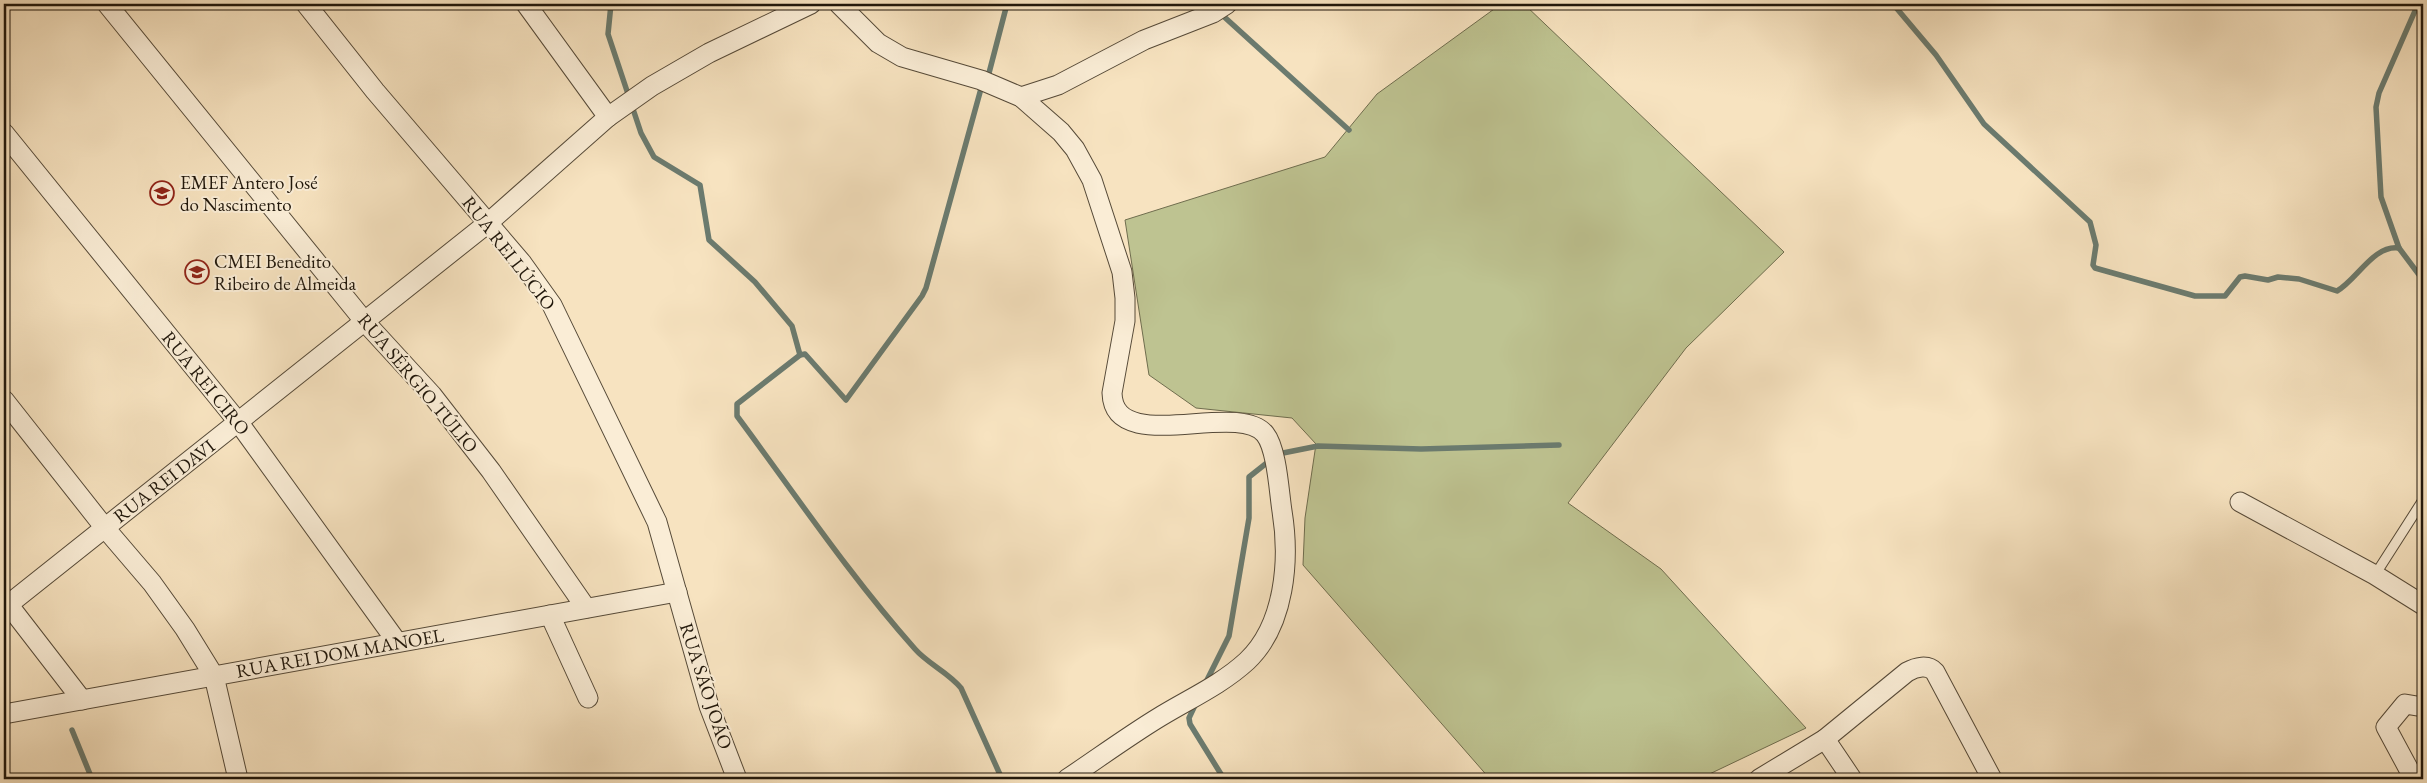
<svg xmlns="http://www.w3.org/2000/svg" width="2427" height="783" font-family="'EB Garamond',serif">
<rect width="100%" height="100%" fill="#f7e3c0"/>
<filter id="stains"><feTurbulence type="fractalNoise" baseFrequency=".004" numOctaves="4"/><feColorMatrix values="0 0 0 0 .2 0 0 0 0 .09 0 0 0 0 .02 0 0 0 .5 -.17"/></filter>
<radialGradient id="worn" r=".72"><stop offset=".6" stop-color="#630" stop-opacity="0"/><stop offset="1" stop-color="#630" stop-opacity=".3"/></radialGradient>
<path fill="#bec391" stroke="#6f6d4e" d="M1501,4H1524L1784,252L1686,348L1568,503L1661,569L1806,728L1699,779H1490L1303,565L1305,518L1316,444L1292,418L1196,408L1149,375L1125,220L1325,157L1377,94Z"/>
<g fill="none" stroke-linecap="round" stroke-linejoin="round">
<g stroke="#6b7b6f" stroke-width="5.5">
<path d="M611,4L608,34L641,133L654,157L700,185L709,240L755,282L792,326L800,355"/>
<path d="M1210,4L1349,130"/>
<path d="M1893,4L1936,55L1984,124L2090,222L2096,245L2093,265L2095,268L2195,296H2225L2240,277L2245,276L2268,280L2278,277L2299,279L2337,291C2356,281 2374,244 2399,248"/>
<path d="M2418,4L2379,93L2376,107L2381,197L2399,248L2423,280"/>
<path d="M1205,684L1229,636L1249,518V477L1278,454L1318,446L1421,449L1559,445"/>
<path d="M1197,701L1189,718L1190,724L1224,779"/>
<path d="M72,730L92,779"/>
<path d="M1002,779L961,688C948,672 928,664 915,649C850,576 795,494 737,416V404L800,355L805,354L846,400L922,296L926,288L982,85L989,73L1007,4"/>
</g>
<g stroke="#564a38" stroke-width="11">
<path id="lane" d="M2375,575L2423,500"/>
</g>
<g stroke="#564a38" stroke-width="21">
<g id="street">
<path d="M107,4L365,322L432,395L491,471L586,608"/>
<path d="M306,4L375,91L522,263L552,305L657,522L709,706L737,779"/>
<path d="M526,4L608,117"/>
<path d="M839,4L878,43L902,57L981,80L1021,97L1061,132L1075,149L1092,180L1122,272L1125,298V321L1112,393C1114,457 1237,400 1265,434C1277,449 1279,492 1282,511C1290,560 1285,625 1247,661C1221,685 1187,700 1158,718C1127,737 1097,759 1067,779"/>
<path d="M1021,97L1058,85L1144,40L1213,13L1227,4"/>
<path d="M4,133L239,423L397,642"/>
<path d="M4,400L105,528L152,583L185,629L214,676L238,779"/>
<path d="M2240,502L2375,575L2423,605"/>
<path d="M4,599L82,700"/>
<path d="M4,608L488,223L608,117L652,86L709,53L811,4"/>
<path d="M550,615L588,698"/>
<path d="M4,714L677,592"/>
<path d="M1825,739L1852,779"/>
<path d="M1759,779L1825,739L1907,672C1916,667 1928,664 1935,672L1992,779"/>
<path d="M2414,779L2386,727L2405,704L2423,707"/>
</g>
</g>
<use href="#lane" stroke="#faedd6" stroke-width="9"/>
<use href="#street" stroke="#faedd6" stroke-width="19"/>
</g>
<defs>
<g id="school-ring" transform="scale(1.25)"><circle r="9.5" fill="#faedd6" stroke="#8f2418" stroke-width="1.5"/><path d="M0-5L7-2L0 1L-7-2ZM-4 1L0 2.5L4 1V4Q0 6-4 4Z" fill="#8f2418"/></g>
</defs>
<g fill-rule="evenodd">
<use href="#school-ring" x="162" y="193"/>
<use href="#school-ring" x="197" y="272"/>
</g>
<g text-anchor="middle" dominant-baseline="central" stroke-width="4" stroke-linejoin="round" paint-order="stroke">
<g font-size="19" fill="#20170b" stroke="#faedd6" text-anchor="start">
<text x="180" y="182">EMEF Antero José<tspan x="180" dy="22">do Nascimento</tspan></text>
<text x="214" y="261">CMEI Benedito<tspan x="214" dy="22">Ribeiro de Almeida</tspan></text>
</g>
<g font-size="19" fill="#20170b" stroke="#faedd6">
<text transform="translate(509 253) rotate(52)">RUA REI LÚCIO</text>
<text transform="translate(206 383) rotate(51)">RUA REI CIRO</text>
<text transform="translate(418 383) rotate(50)">RUA SÉRGIO TÚLIO</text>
<text transform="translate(164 481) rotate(-38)">RUA REI DAVI</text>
<text transform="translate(340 653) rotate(-10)">RUA REI DOM MANOEL</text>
<text transform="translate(706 686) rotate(72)">RUA SÃO JOÃO</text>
</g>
</g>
<rect width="2427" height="783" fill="none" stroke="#f7e3c0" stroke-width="20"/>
<rect x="5" y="5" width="2417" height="773" fill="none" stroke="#20170b" stroke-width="2.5"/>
<rect x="10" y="10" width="2407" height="763" fill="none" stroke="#20170b"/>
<rect width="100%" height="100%" filter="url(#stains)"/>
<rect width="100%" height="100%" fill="url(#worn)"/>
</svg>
